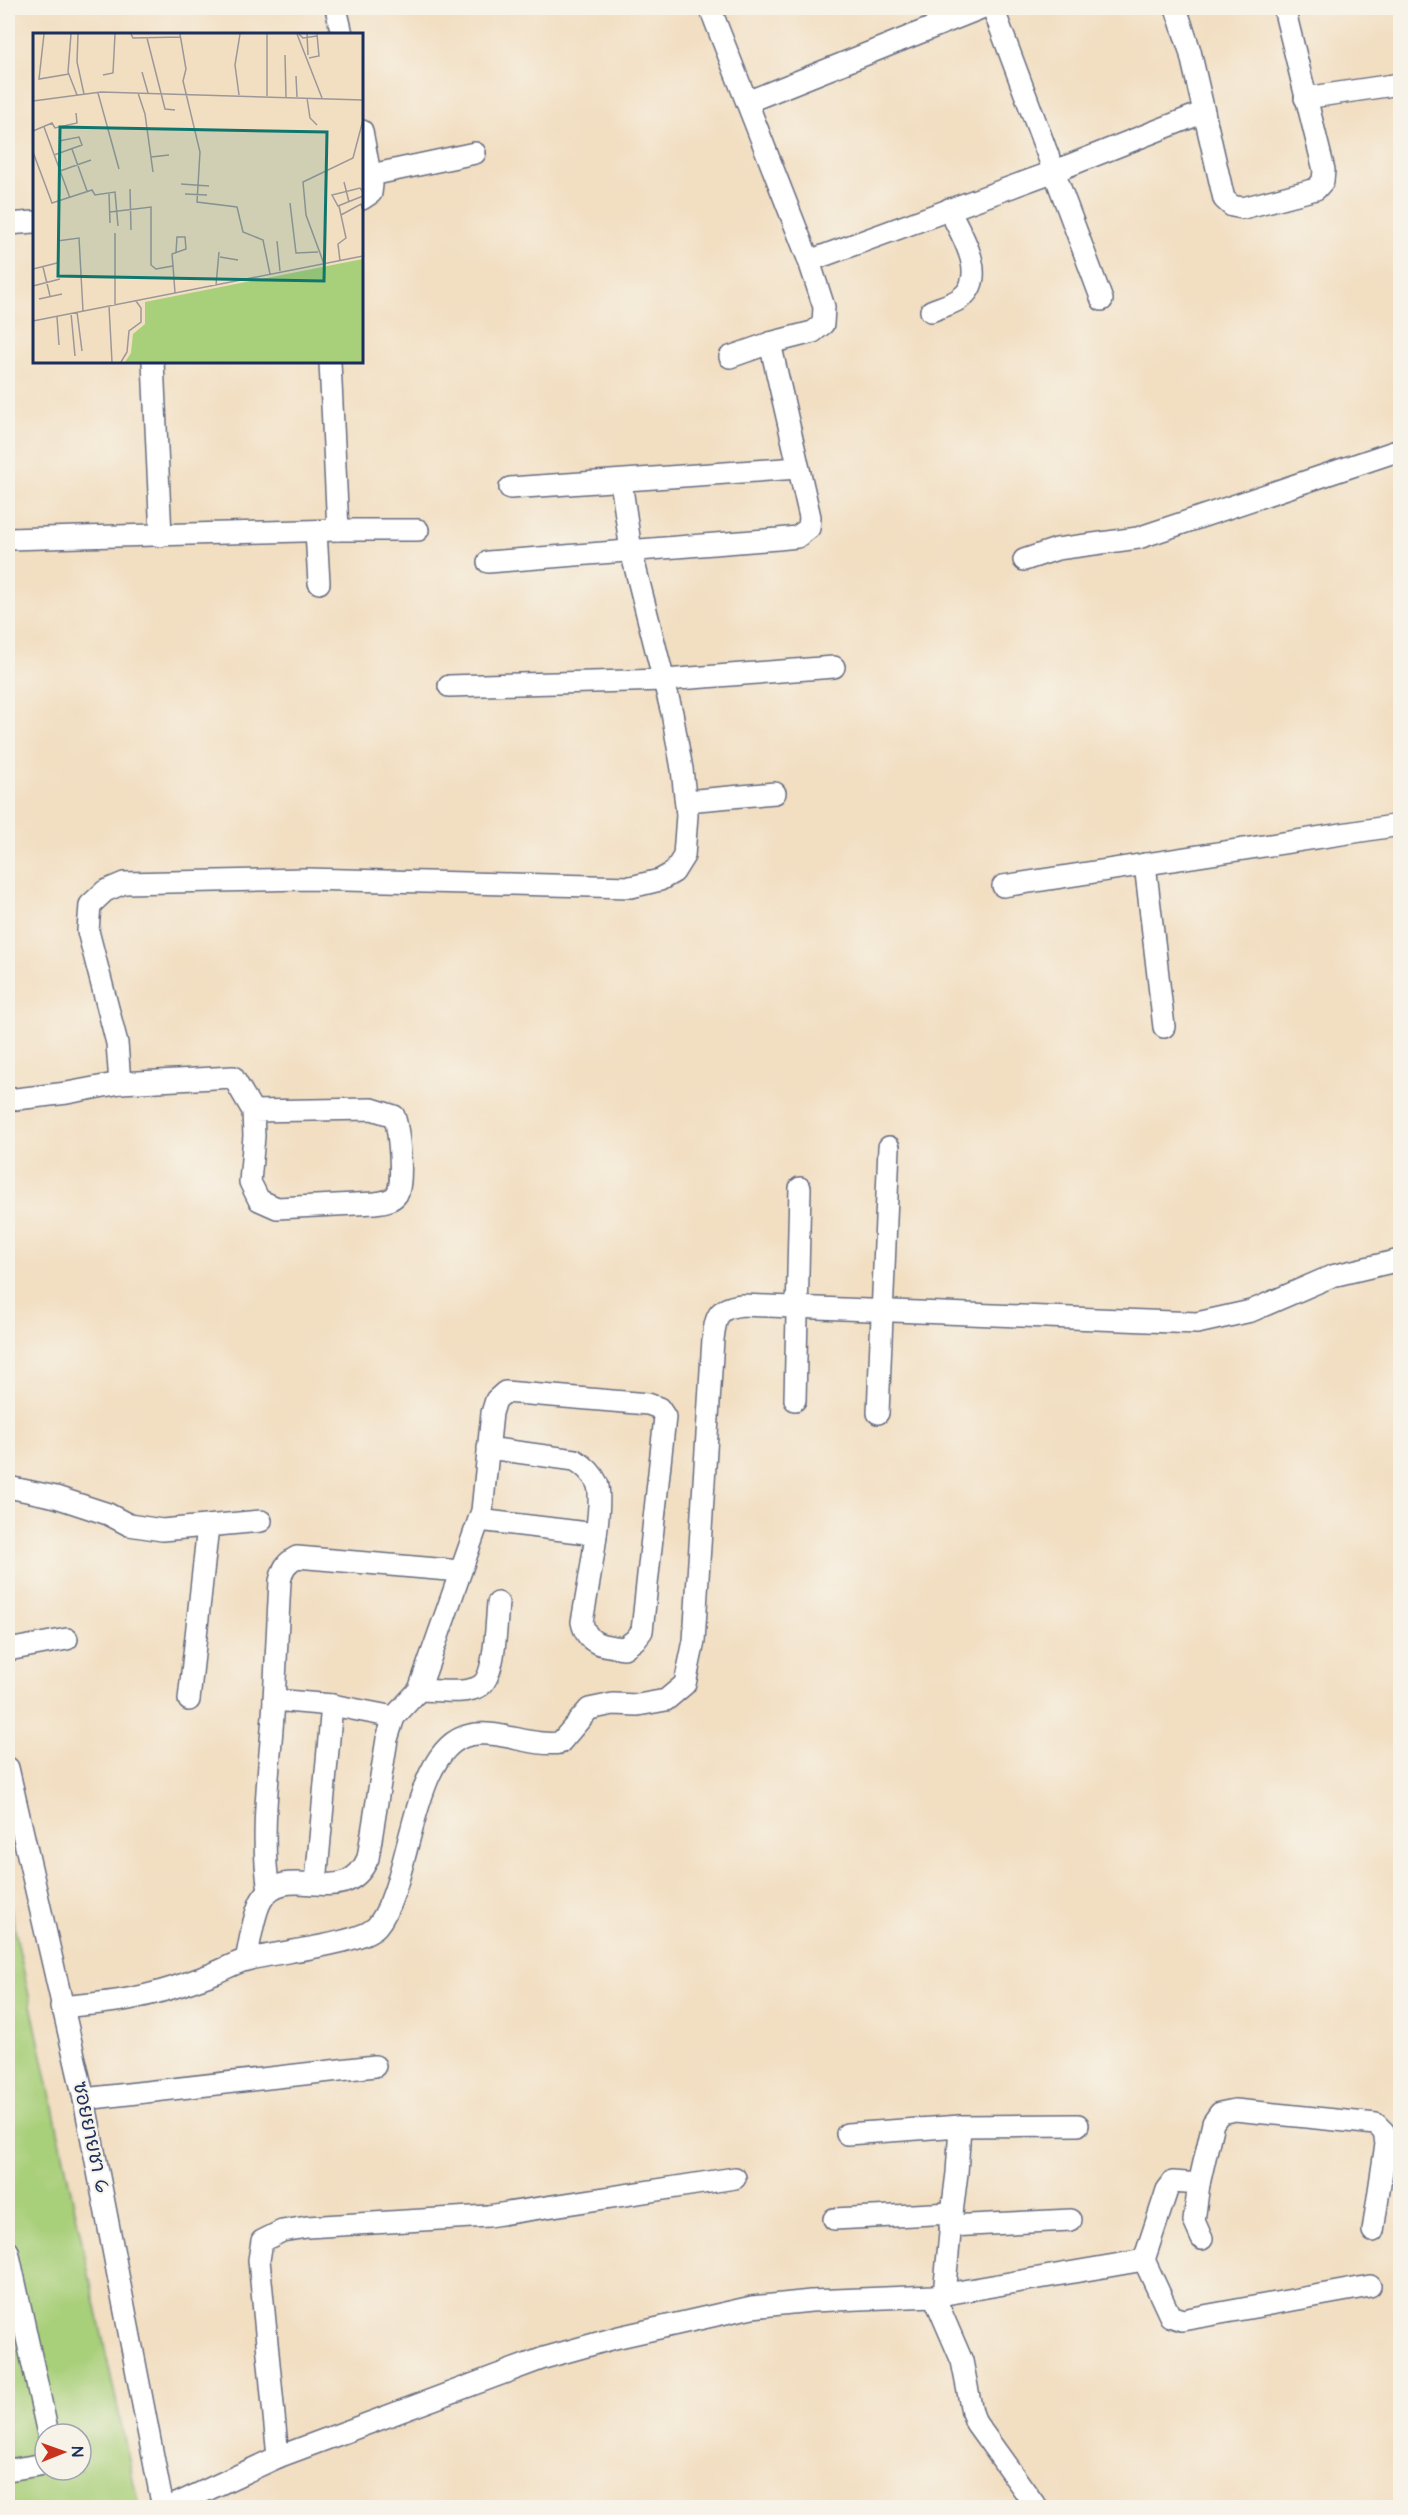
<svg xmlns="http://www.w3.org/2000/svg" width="1408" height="2515" font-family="'Architects Daughter','Playpen Sans Thai',sans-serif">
<rect width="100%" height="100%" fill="#f7f3e8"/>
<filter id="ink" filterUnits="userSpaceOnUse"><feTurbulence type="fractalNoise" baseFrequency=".0167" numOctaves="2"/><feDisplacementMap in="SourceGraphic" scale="12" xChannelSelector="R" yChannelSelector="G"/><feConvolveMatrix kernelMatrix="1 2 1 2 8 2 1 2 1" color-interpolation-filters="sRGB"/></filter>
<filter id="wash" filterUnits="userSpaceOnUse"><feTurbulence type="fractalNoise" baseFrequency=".008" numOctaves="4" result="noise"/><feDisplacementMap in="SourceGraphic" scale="24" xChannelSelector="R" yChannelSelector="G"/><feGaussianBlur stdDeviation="1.35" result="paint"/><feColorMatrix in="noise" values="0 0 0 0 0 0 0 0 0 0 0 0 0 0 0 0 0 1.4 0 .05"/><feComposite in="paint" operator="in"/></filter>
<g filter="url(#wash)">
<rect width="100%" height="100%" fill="#f2dec1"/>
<path fill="#a8cf79" stroke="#627f6c" stroke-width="1.5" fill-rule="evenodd" d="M8,1898L139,2507H8ZM45,2434H81V2470H45Z"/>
</g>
<g filter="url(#ink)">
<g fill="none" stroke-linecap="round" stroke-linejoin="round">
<g stroke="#666c81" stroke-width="24">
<g id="minor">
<path d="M336,8L342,34"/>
<path d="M993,8L1102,300"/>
<path d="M1176,8L1190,51L1224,199L1232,206L1243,208L1316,189L1323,181L1324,170L1284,8"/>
<path d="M1305,98L1400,84"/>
<path d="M747,102L981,8"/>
<path d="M362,131L372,185L371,193L362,199"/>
<path d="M371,175L475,153"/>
<path d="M8,224L34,222"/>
<path d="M809,261L1055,171L1204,112"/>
<path d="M931,311C940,307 954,304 962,297C989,275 960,233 949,209"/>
<path d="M730,357L770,343"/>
<path d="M153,362L161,536"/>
<path d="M330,362L338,530"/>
<path d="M510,488L798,468"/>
<path d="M316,531L319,583"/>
<path d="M8,539L338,530H418"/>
<path d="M1024,560L1057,549L1138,538L1400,450"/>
<path d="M488,562L778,539L797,537L809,528L810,517L770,343L813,332L823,324L824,307L809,261L710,8"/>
<path d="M449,686L665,680L834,667"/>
<path d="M686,801L775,793"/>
<path d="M1145,864L1164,1027"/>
<path d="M1003,886L1400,825"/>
<path d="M120,1083L233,1077L253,1111L254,1136L250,1182L259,1200L277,1208L375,1203C383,1202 392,1201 397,1194C404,1182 399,1129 394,1116L372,1109L253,1111"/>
<path d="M8,1100L67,1093L120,1083L117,1043L88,931L90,905L105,891L124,883L305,879L631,887L660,880L674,872L684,856L687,815L682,769L672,713L631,551L621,481"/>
<path d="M795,1400L800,1188"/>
<path d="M878,1413L889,1147"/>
<path d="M8,1487L56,1497L108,1514L129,1525L162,1530L261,1521"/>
<path d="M479,1520L596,1534"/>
<path d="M8,1650L67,1639"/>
<path d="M419,1690C437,1690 465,1695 480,1686C496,1676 496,1622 498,1603"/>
<path d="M189,1700L208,1526"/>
<path d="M274,1700L280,1581C283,1569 285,1563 297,1557L460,1571"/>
<path d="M8,1768L84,2099L163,2508"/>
<path d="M316,1883L332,1705"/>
<path d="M269,1890C259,1832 271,1759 274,1700L332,1705L394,1717"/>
<path d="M246,1960C250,1943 253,1916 261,1901C285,1858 345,1913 368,1858L387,1739L394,1717L419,1690L482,1511L492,1413L496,1400L505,1392L648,1404L659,1408L665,1417L642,1631L635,1640L624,1648C603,1646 587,1645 582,1622C586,1598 605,1501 597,1483C592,1472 585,1466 575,1460L488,1448"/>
<path d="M61,2007C87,2004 113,2003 138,1997C163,1992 188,1983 212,1974C223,1970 234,1963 246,1960C273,1952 360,1945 377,1926C412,1885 410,1747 470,1735C499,1729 530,1747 560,1743L589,1709L613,1704L638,1705L666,1700L685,1684L694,1641L713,1339C716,1316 717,1308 742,1305L1197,1323L1251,1311L1332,1276L1400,1260"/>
<path d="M84,2099L375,2066"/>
<path d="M960,2126L1078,2125"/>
<path d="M847,2134L960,2126L957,2173L952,2213"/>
<path d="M1199,2184L1213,2123L1220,2113L1235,2110L1376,2124L1384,2132L1386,2144L1373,2231"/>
<path d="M834,2219L952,2213L944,2294"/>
<path d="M950,2226L1071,2220"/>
<path d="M8,2251L48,2434"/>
<path d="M1144,2260L1170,2316L1182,2320L1370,2286"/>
<path d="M934,2296L962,2361L972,2412L976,2423L1037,2508"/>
<path d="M278,2457L259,2260L262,2241L282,2231L307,2227L488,2216L735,2178"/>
<path d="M8,2470L45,2464"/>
<path d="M168,2508L278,2457L544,2358L619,2337L752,2307L811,2301L934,2296L1144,2260L1167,2190L1173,2182L1199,2184L1194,2221L1202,2239"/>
</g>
</g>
<use href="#minor" stroke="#fff" stroke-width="21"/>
</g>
</g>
<g text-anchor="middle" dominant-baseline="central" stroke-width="4.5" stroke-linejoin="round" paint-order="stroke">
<g font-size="20" fill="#1b2f5e" stroke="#f7f3e8">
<text transform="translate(91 2137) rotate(78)">ซอยยายชา 6</text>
</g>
</g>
<g transform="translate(33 33)">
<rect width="330" height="330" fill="#f2dec1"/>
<path d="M330,226V329H92L98,320L100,301L112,291V269Z" fill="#a8cf79"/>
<path fill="none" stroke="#9c9899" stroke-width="1.5" d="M11,1L6,46L36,41M38,1L35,39L44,62M45,1L44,29L51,61M98,1L100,5L148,4M147,1L153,36L150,48L167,119L164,169L204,174L210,199L230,207L237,241M264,1L289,65M266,1L270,5L284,3M274,1L275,22M114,5L132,76L142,77M252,22L253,64M276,25L286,23L284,1M109,39L115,60M70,42L80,40L82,1M263,43L264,64M65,60L86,136M105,60L112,81L120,139M206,62L202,32L207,1M234,63V1M274,65L277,85L284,92M0,68L68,59L330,67M11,94L37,165M0,98L19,90L22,95L44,90L43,80M39,116L54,158M0,119L19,170L59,157L62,162L82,159L85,193M21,122L49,112L46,104L26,108M118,124L136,122M27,138L58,127M311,149L316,169M148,151L176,153M97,156L98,197M330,159L327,155L299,162L305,173L330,163M76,160L77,190M152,161L174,162M257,170L263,220L285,219M306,173L313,205L305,211L307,228M77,179L118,174V232L123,236L140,233L142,260M308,182L328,171L330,178M82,200V272M24,208L46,205L50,278M244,208L247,238M187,224L205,227M291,231L273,182L270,149L320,125L330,87M140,233L139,221L153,216L152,204H144L143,219M10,234L17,263M0,236L24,230M183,252L186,219M0,253L27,246M6,266L29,261M76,273L79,329M44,279L49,318M38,280L42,323M24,284L26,312M0,288L330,223M88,329L94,319L96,298L108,289V275L103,268"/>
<path fill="#0f766e" fill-opacity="0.15" stroke="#0f766e" stroke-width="3" d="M27,94L294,99L291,248L25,243Z"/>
<rect width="330" height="330" fill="none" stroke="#1b2f5e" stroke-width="3"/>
</g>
<rect width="1408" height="2515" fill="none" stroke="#f7f3e8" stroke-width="30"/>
<g transform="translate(63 2452) rotate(89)"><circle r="28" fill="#f7f3e8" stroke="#9fa5b1" stroke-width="1.5"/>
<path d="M0-4.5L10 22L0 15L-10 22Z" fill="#c8321e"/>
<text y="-9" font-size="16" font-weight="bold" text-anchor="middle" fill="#1b2f5e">N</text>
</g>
</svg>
